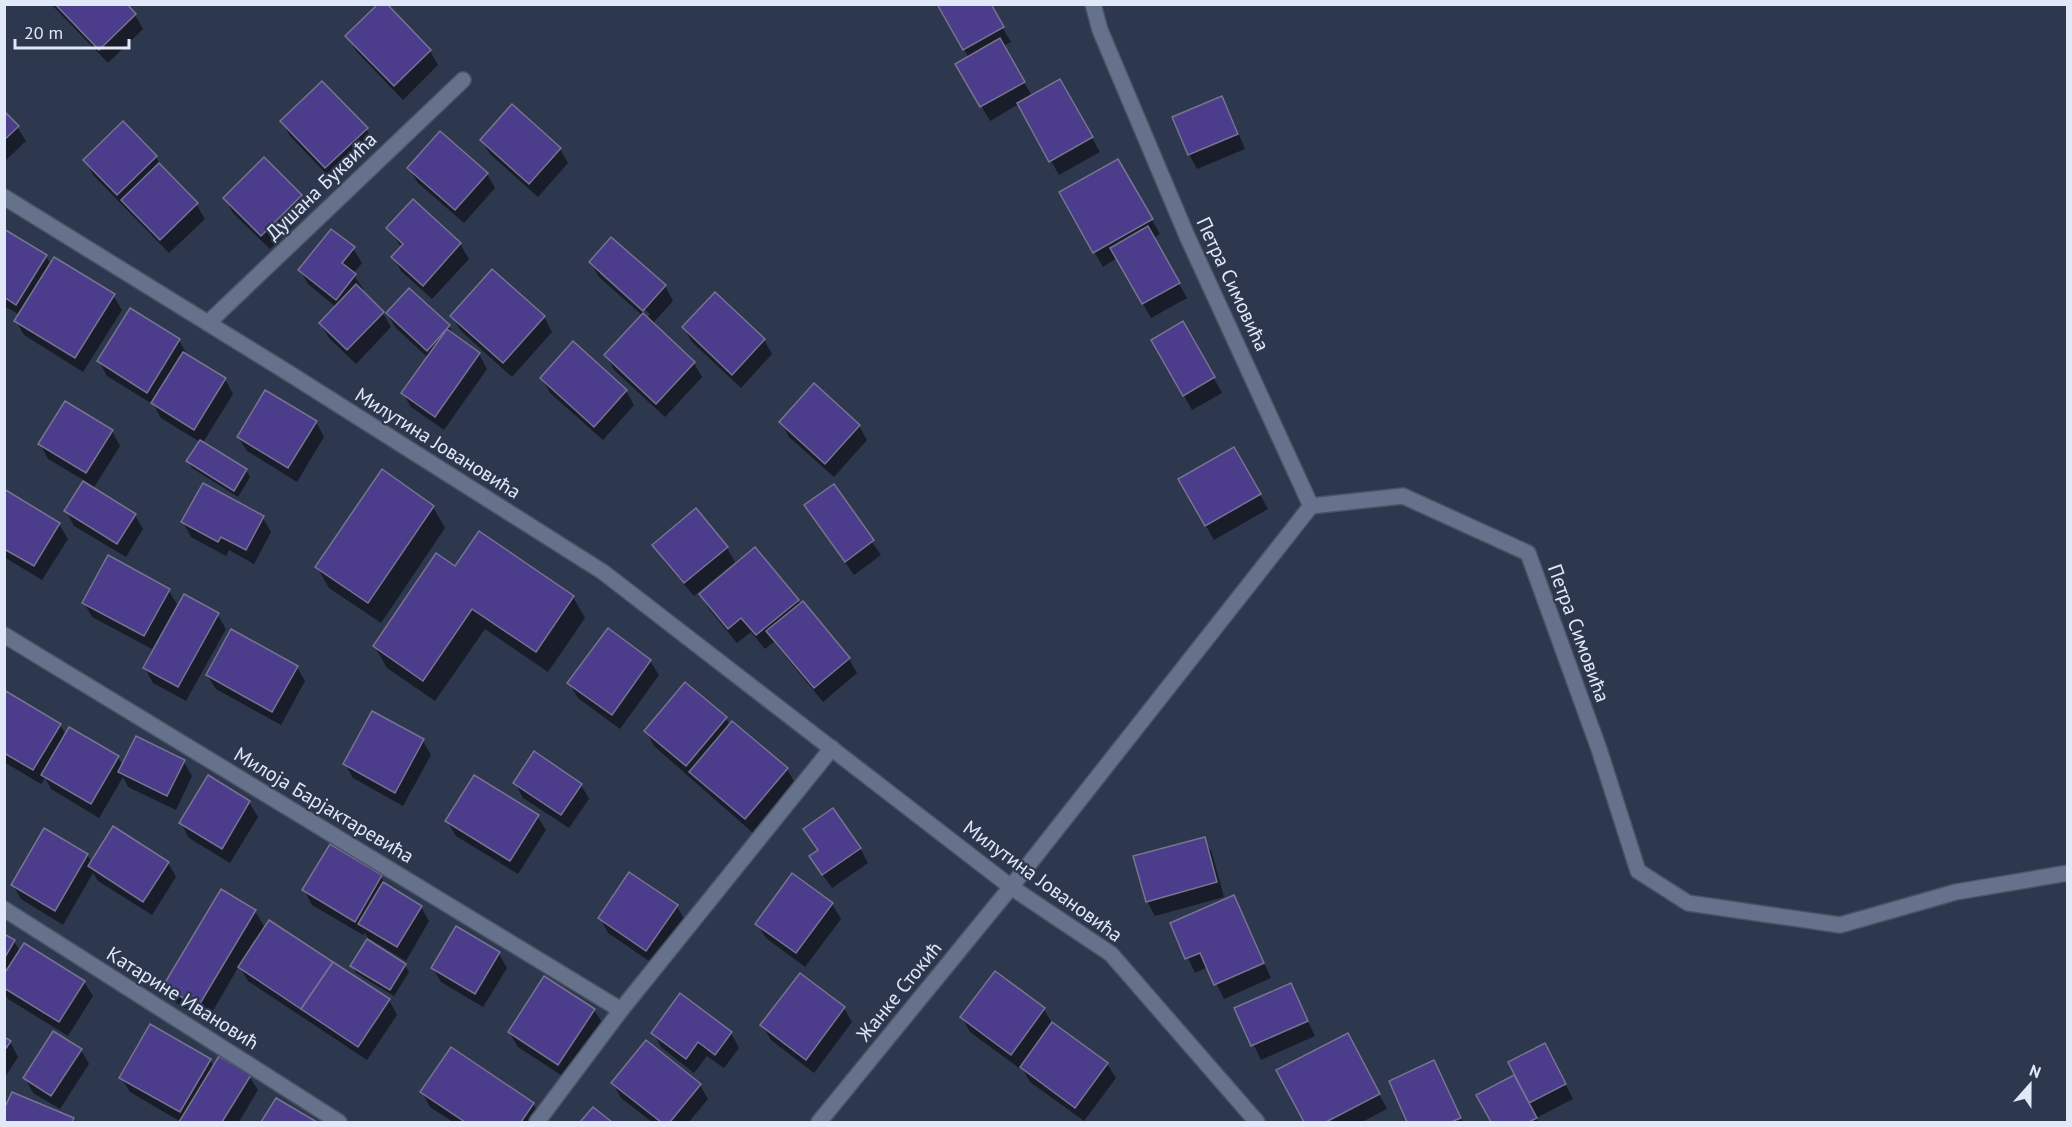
<svg xmlns="http://www.w3.org/2000/svg" width="2072" height="1127" font-family="'PT Sans',sans-serif">
<rect width="100%" height="100%" fill="#2d374d"/>
<g fill="#0007" fill-rule="evenodd">
<path d="M51,4H124L135,15L143,29L108,63Z"/>
<path d="M938,4H989L1011,42L1003,46L1032,96L1059,81L1100,152L1059,175L1019,104L990,121L957,64L969,58Z"/>
<path d="M347,36L430,51L438,65L403,100L356,51Z"/>
<path d="M1222,98L1230,113L1245,149L1197,169L1189,154Z"/>
<path d="M4,114L17,127L26,141L4,162Z"/>
<path d="M282,121L366,129L375,143L334,182L290,136Z"/>
<path d="M481,140L560,149L568,163L538,197L490,154Z"/>
<path d="M156,157L162,169L196,204L205,219L169,253L93,175L85,160Z"/>
<path d="M1118,161L1160,234L1153,238L1187,298L1151,318L1117,258L1103,267L1061,193Z"/>
<path d="M409,169L487,174L495,188L464,223L418,183Z"/>
<path d="M301,196L309,210L270,249L233,213L225,198Z"/>
<path d="M413,201L460,244L469,259L432,299L401,271L393,257L402,248L388,228Z"/>
<path d="M4,231L46,256L51,265L113,295L122,310L83,372L24,335L16,321L20,315L4,306Z"/>
<path d="M353,248L362,263L353,274L364,290L362,292L383,313L391,327L356,364L329,338L320,323L336,307L308,284L300,270Z"/>
<path d="M591,263L665,286L673,301L652,324L694,363L702,377L665,417L614,370L606,355L643,316L599,277ZM600,270L650,314L648,317L600,274Z"/>
<path d="M387,314L449,326L455,337L479,354L487,369L444,430L411,407L403,393L428,358L396,328Z"/>
<path d="M452,316L544,317L552,332L512,377L460,330Z"/>
<path d="M1183,323L1222,393L1192,410L1153,340Z"/>
<path d="M684,328L764,340L772,354L741,388L692,342Z"/>
<path d="M179,340L187,355L186,356L225,379L233,394L202,444L246,470L250,477L238,497L192,468L188,461L200,442L161,418L154,405L107,376L99,361Z"/>
<path d="M542,378L626,391L634,405L603,440L550,393Z"/>
<path d="M316,422L324,437L297,482L247,451L238,437Z"/>
<path d="M781,422L859,426L867,440L834,477L789,437Z"/>
<path d="M112,431L120,446L93,489L135,515L143,529L126,557L74,526L66,511L85,481L48,459L40,444Z"/>
<path d="M1234,449L1268,509L1214,540L1180,480Z"/>
<path d="M833,486L881,555L854,575L806,506Z"/>
<path d="M4,491L59,524L68,539L42,580L4,557Z"/>
<path d="M433,507L445,528L381,623L329,588L317,567Z"/>
<path d="M263,518L271,532L254,564L229,550L226,556L191,537L183,522Z"/>
<path d="M654,545L727,548L735,562L694,596L663,560Z"/>
<path d="M456,568L573,597L585,618L548,672L485,629L435,701L387,668L375,647Z"/>
<path d="M168,590L177,604L152,649L92,617L84,603Z"/>
<path d="M700,595L798,601L849,659L857,673L823,702L774,642L765,649L751,632L737,643L709,609Z"/>
<path d="M217,614L226,629L186,701L153,683L145,668Z"/>
<path d="M650,661L659,675L620,729L578,698L569,683Z"/>
<path d="M297,667L305,681L281,725L216,689L207,675Z"/>
<path d="M4,691L60,725L66,735L118,757L123,766L184,762L192,776L176,810L128,787L123,777L99,818L51,789L45,778L41,784L4,762Z"/>
<path d="M726,718L730,726L787,769L795,783L753,833L654,746L646,731Z"/>
<path d="M423,741L431,755L403,806L353,778L345,764Z"/>
<path d="M515,783L581,785L589,799L569,828L523,798Z"/>
<path d="M249,802L258,817L230,863L189,838L181,823Z"/>
<path d="M537,816L546,830L518,874L456,836L447,821Z"/>
<path d="M805,830L860,848L868,863L832,888L820,871L819,851Z"/>
<path d="M1204,839L1212,853L1224,897L1155,916L1147,901Z"/>
<path d="M330,846L381,877L386,885L421,907L429,921L406,961L368,938L365,933L363,935L312,905L304,890Z"/>
<path d="M87,855L92,862L168,863L176,877L152,915L98,881L93,873L63,925L21,899L13,885Z"/>
<path d="M793,875L832,904L841,919L805,967L766,938L757,924Z"/>
<path d="M1233,897L1271,978L1224,999L1208,967L1195,973L1172,924Z"/>
<path d="M677,906L685,921L655,965L608,933L600,918Z"/>
<path d="M255,911L265,928L389,1000L397,1015L367,1060L248,981L239,966L207,1021L173,1001L165,986Z"/>
<path d="M4,936L14,941L20,952L84,982L93,996L68,1036L8,999L4,993Z"/>
<path d="M499,954L507,968L483,1007L441,982L433,968Z"/>
<path d="M405,965L409,972L394,996L356,973L352,966Z"/>
<path d="M995,973L1044,1010L1053,1024L1107,1064L1116,1078L1084,1121L1030,1082L1021,1066L1019,1068L970,1032L962,1017Z"/>
<path d="M1290,985L1315,1036L1261,1060L1236,1008Z"/>
<path d="M844,1008L852,1022L814,1073L771,1040L762,1025Z"/>
<path d="M594,1010L603,1024L567,1079L518,1047L509,1032Z"/>
<path d="M653,1033H731L739,1048L724,1068L707,1056L694,1073L661,1047Z"/>
<path d="M4,1039L10,1042L18,1057L4,1079Z"/>
<path d="M1355,1049L1387,1109L1362,1122H1305L1278,1071Z"/>
<path d="M81,1050L89,1064L60,1109L33,1093L25,1078Z"/>
<path d="M210,1060L214,1067L249,1076L258,1090L239,1122H181L130,1092L121,1078Z"/>
<path d="M1553,1060L1573,1099L1536,1118L1539,1122H1492L1478,1095L1516,1075Z"/>
<path d="M1434,1062L1442,1076L1463,1122H1409L1391,1081Z"/>
<path d="M613,1084L700,1085L708,1099L689,1122H652L621,1098Z"/>
<path d="M422,1092L533,1104L542,1118L539,1122H453L430,1107Z"/>
<path d="M276,1100L314,1122H262Z"/>
<path d="M4,1113L73,1119L75,1122H4Z"/>
</g>
<g fill="#4b3d8b" stroke="#767490" stroke-width="1.5">
<path d="M55,4H127L136,14L99,50Z"/>
<path d="M378,4H387L431,50L394,86L345,36Z"/>
<path d="M937,4H991L1004,27L963,50Z"/>
<path d="M1000,38L1025,82L980,107L955,64Z"/>
<path d="M1060,79L1093,137L1049,162L1017,103Z"/>
<path d="M322,81L368,128L325,168L280,121Z"/>
<path d="M1222,96L1238,134L1188,155L1172,117Z"/>
<path d="M512,104L561,148L529,184L480,140Z"/>
<path d="M4,111L19,126L4,140Z"/>
<path d="M123,121L157,156L117,195L83,160Z"/>
<path d="M440,131L488,173L455,210L407,168Z"/>
<path d="M264,157L302,195L261,236L223,198Z"/>
<path d="M1118,159L1153,219L1093,253L1059,192Z"/>
<path d="M159,163L198,203L160,240L121,200Z"/>
<path d="M413,199L461,243L423,286L391,257L403,244L386,228Z"/>
<path d="M1148,226L1180,283L1142,304L1110,248Z"/>
<path d="M4,229L47,255L16,305L4,297Z"/>
<path d="M331,229L355,247L342,263L356,274L336,300L298,270Z"/>
<path d="M611,237L666,285L643,311L589,262Z"/>
<path d="M54,257L115,294L75,358L14,321Z"/>
<path d="M492,269L545,316L503,363L450,316Z"/>
<path d="M356,284L384,312L347,350L319,323Z"/>
<path d="M409,288L450,325L427,351L386,313Z"/>
<path d="M715,292L765,339L732,375L682,327Z"/>
<path d="M130,308L180,339L147,393L97,361Z"/>
<path d="M643,313L695,362L656,404L604,355Z"/>
<path d="M1183,321L1215,377L1183,396L1151,340Z"/>
<path d="M447,329L480,353L435,417L401,393Z"/>
<path d="M573,341L627,390L594,427L540,378Z"/>
<path d="M183,352L226,378L194,430L151,403Z"/>
<path d="M814,383L860,425L825,464L779,422Z"/>
<path d="M265,390L317,421L288,468L237,437Z"/>
<path d="M65,401L113,430L86,473L38,444Z"/>
<path d="M200,440L247,469L234,491L186,461Z"/>
<path d="M1234,447L1261,494L1205,526L1178,479Z"/>
<path d="M382,469L434,506L368,603L315,567Z"/>
<path d="M83,481L136,514L117,544L64,511Z"/>
<path d="M203,483L264,516L246,550L221,537L218,542L181,522Z"/>
<path d="M834,484L874,540L845,562L804,505Z"/>
<path d="M4,489L60,523L34,566L4,549Z"/>
<path d="M696,508L728,547L684,583L652,545Z"/>
<path d="M479,531L574,596L536,652L472,609L423,681L373,646L436,553L455,566Z"/>
<path d="M755,547L799,600L756,635L741,618L728,629L699,594Z"/>
<path d="M108,555L170,589L144,636L82,603Z"/>
<path d="M184,594L219,613L178,687L143,668Z"/>
<path d="M803,601L850,658L814,688L766,631Z"/>
<path d="M608,628L651,660L612,715L567,683Z"/>
<path d="M231,629L298,666L272,712L206,675Z"/>
<path d="M685,682L727,717L686,766L644,731Z"/>
<path d="M4,690L61,724L33,770L4,753Z"/>
<path d="M372,711L424,739L395,793L343,764Z"/>
<path d="M732,721L788,768L745,819L689,772Z"/>
<path d="M69,727L119,756L91,804L41,775Z"/>
<path d="M136,736L185,760L167,796L118,772Z"/>
<path d="M534,751L582,784L561,815L513,783Z"/>
<path d="M208,775L250,801L222,849L179,823Z"/>
<path d="M474,775L539,815L510,861L445,821Z"/>
<path d="M833,808L861,848L822,875L809,856L818,850L803,829Z"/>
<path d="M113,826L169,862L143,902L88,866Z"/>
<path d="M44,828L88,854L55,911L11,885Z"/>
<path d="M1205,837L1217,882L1146,902L1133,856Z"/>
<path d="M330,844L382,875L355,922L302,890Z"/>
<path d="M629,872L678,905L646,951L598,918Z"/>
<path d="M792,873L833,903L796,953L755,924Z"/>
<path d="M383,882L422,906L397,947L358,924Z"/>
<path d="M221,889L256,910L198,1007L163,986Z"/>
<path d="M1234,895L1264,963L1214,985L1200,953L1185,959L1170,923Z"/>
<path d="M269,920L333,962L301,1009L238,967Z"/>
<path d="M456,926L500,952L475,994L431,968Z"/>
<path d="M4,934L15,940L4,959Z"/>
<path d="M367,939L406,964L390,990L350,966Z"/>
<path d="M24,943L85,981L59,1022L4,988V974Z"/>
<path d="M333,962L390,999L358,1047L301,1009Z"/>
<path d="M995,971L1045,1008L1011,1055L960,1017Z"/>
<path d="M800,973L845,1007L806,1060L760,1025Z"/>
<path d="M544,976L595,1009L558,1065L508,1032Z"/>
<path d="M1291,983L1308,1021L1251,1046L1234,1008Z"/>
<path d="M680,993L732,1032L715,1055L698,1042L686,1059L651,1033Z"/>
<path d="M1052,1022L1108,1063L1075,1108L1020,1067Z"/>
<path d="M150,1024L211,1059L180,1112L119,1078Z"/>
<path d="M53,1031L82,1049L51,1096L23,1078Z"/>
<path d="M1348,1033L1380,1094L1326,1122H1304L1276,1070Z"/>
<path d="M4,1037L11,1041L4,1051Z"/>
<path d="M646,1040L701,1084L670,1122H661L611,1083Z"/>
<path d="M1545,1043L1566,1084L1529,1103L1508,1062Z"/>
<path d="M451,1047L534,1103L521,1122H465L420,1092Z"/>
<path d="M219,1056L251,1075L222,1122H179Z"/>
<path d="M1434,1060L1461,1118L1451,1122H1407L1389,1081Z"/>
<path d="M1514,1075L1537,1118L1529,1122H1491L1476,1095Z"/>
<path d="M12,1092L74,1118L72,1122H4V1109Z"/>
<path d="M276,1098L317,1122H261Z"/>
<path d="M593,1107L612,1122H580Z"/>
</g>
<g fill="none" stroke-linecap="round" stroke-linejoin="round">
<g stroke="#4a5366" stroke-width="18">
<g id="minor">
<path d="M1093,4L1100,30L1187,236L1311,506L1403,496L1528,553L1599,749L1638,871L1688,903L1840,925L1956,892L2068,873"/>
<path d="M4,197L287,372L603,572L1011,887L1111,954L1257,1122"/>
<path d="M208,323L463,80"/>
<path d="M4,635L621,1010"/>
<path d="M4,909L339,1122"/>
<path d="M537,1122L621,1010L832,748"/>
<path d="M819,1122L1011,887L1311,506"/>
</g>
</g>
<use href="#minor" stroke="#66728c" stroke-width="15"/>
</g>
<g text-anchor="middle" dominant-baseline="central" stroke-width="4.5" stroke-linejoin="round" paint-order="stroke">
<g font-size="20" fill="#e1e8f7" stroke="#2d374d">
<text transform="translate(321 186) rotate(-44)">Душана Буквића</text>
<text transform="translate(1233 284) rotate(65)">Петра Симовића</text>
<text transform="translate(438 443) rotate(32)">Милутина Јовановића</text>
<text transform="translate(1579 633) rotate(70)">Петра Симовића</text>
<text transform="translate(324 805) rotate(31)">Милоја Барјактаревића</text>
<text transform="translate(1043 881) rotate(36)">Милутина Јовановића</text>
<text transform="translate(899 991) rotate(-51)">Жанке Стокић</text>
<text transform="translate(183 998) rotate(32)">Катарине Ивановић</text>
</g>
</g>
<rect width="2072" height="1127" fill="none" stroke="#e1e8f7" stroke-width="12"/>
<g transform="translate(2030 1085) rotate(21)" stroke="#2d374d" stroke-width="4.5" paint-order="stroke">
<path d="M0-4.5L10 22L0 15L-10 22Z" fill="#e1e8f7"/>
<text y="-9" font-size="16" font-weight="bold" text-anchor="middle" fill="#e1e8f7">N</text>
</g>
<path d="M15 39v9h114v-9" fill="none" stroke="#e1e8f7" stroke-width="3"/>
<text x="24" y="39" font-size="18" fill="#e1e8f7" stroke="#2d374d" stroke-width="4.5" paint-order="stroke">20 m</text>
</svg>
